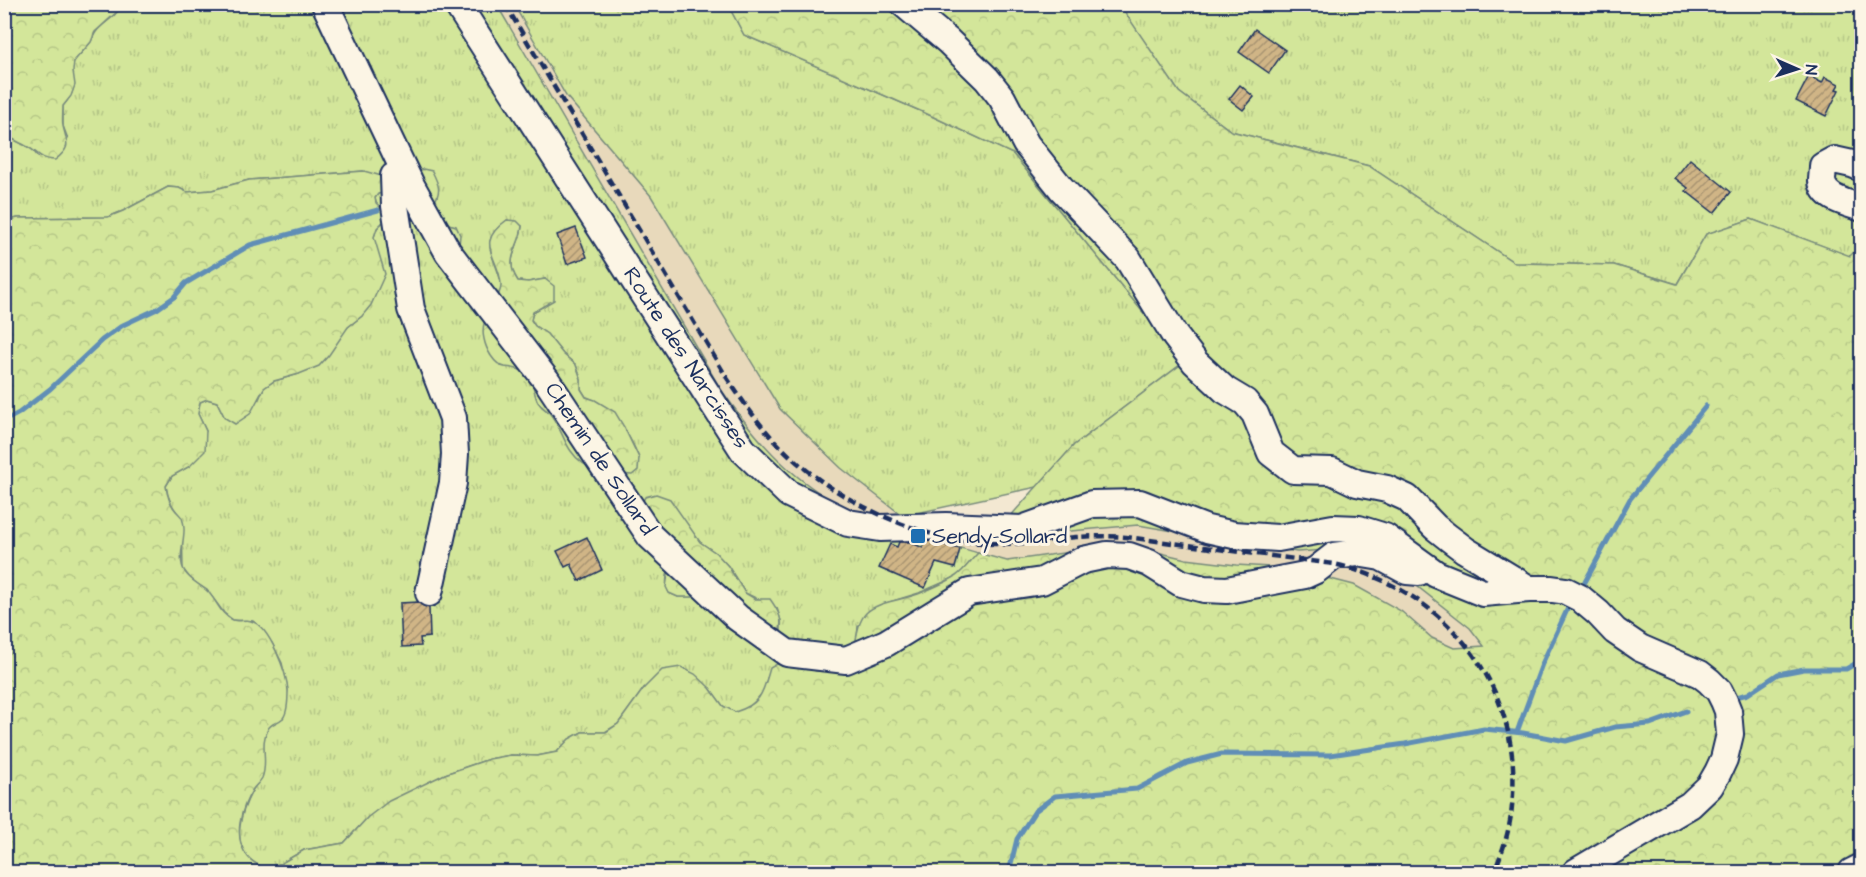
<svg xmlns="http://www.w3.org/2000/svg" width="1866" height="877" font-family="'Architects Daughter',sans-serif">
<defs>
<pattern id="grass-tufts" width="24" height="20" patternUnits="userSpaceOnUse" patternTransform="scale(1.5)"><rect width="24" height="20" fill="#d3e69a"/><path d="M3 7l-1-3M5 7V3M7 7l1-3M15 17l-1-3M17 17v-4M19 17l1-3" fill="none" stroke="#b5c687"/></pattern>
<pattern id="forest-crowns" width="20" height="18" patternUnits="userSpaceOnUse" patternTransform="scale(1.5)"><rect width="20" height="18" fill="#d3e69a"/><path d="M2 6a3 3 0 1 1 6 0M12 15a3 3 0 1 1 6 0" fill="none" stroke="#b5c687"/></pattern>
<pattern id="building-hatch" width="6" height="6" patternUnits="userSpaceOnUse" patternTransform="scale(1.5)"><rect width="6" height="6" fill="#d0b586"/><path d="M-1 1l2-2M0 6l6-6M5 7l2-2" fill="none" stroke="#a89471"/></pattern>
</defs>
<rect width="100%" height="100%" fill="#f3e8d2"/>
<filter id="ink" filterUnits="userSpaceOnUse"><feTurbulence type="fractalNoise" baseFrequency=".0167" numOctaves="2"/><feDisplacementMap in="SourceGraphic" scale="12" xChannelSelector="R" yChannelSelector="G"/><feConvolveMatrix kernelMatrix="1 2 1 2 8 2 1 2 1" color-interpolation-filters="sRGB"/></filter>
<g filter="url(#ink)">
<path fill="#e8d9bb" d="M497,5H514L566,96L651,196L780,409L841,468L903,516L1040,535L1086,528L1138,525L1297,552L1325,550L1409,580L1470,628L1485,646L1454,648L1432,638L1401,611L1236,565L1186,559L1136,547L1098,548L1007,561L910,534L857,515L806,485L777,460L747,426L720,388Z"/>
<g fill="url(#grass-tufts)" stroke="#778a7c" stroke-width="1.5" fill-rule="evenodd">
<path d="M120,5H497L720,388C759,444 793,482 855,514C865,519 876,522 885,525C916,536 947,544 978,553L958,576L919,593L880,605L858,626C857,643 855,660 846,673L816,671L784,660L767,678L764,691L749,708L735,713L723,706L710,688H644L618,724L605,732H582L569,739L557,752L537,756L511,755L489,759L445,774L368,817L344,843L304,850L280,864L263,868C259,865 254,863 251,860C230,844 242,810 252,791C255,785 261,781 262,775C267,760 258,737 270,725C274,722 279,720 283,718L288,690L282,663L272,643L253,621L233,620L224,613L207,590L192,581L183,569L182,518C173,508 168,500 166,486L172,476L190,466L206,431L198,414L200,402L207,399L217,402L225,418L259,399L264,388L274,381L299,374L348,327L362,316L374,237L377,228L384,221L403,218L413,220L423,225L456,226L384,211L376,203L375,198L378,194L363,171L249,180L212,190L187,192L179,188L168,187L123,211L108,217L18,218L5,221V135L32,149L38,157L68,139L63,126V106C83,83 67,81 74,62C77,56 85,50 89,44C92,41 93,36 96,32C103,22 118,17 120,5ZM507,220L522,226C520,248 503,259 518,281L528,282L545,279L544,306L533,312L531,319L535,326L547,334L563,354L576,365L581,379V389L586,397C611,404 630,435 639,458L562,433L551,414L542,407L537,400L533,384L526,373L516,368L501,366L496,298C498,295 500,292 501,289C503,285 500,279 499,275C491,250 480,239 507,220ZM691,531L700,542L716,553L728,566L745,593L777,608L781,621V631L726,596L678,597L669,593C659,573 681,548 691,531Z"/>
<path d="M514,5H728L744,35L925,113L1013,154L1184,362L1074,445L1037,487L903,516L841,468L780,409L651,196L566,96Z"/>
<path d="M1119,5H1861V245L1851,257L1751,219L1706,234L1677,284L1614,265L1515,263L1369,166L1231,131L1179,92Z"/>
</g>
<g fill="url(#forest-crowns)" stroke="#778a7c" stroke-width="1.5">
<path d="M5,4L120,5L119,10L95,32L91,42L74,61L73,71L75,85L71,96L63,106C63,112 62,120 63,126C67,143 72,147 55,160C39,159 40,154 28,147C21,143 12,139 5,135Z"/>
<path d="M728,5H1120L1179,92L1231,131L1369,166L1515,263L1614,265L1677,284L1706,234L1751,219L1850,256L1861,245V872H1500L1481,868L1479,872H5V221L18,218L108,217L123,211L168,187L179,188L187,192L212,190L249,180L364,171L378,175L388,181L389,192L378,194L375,198L376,203L384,211L413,174L423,169L432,171C439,185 442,191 433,204L437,221L456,226L460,235L459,246L438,253C429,247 427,242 427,231L423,225L413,220L403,218L384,221L377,228L374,237L385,274L371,305L362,316L348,327L329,355L319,366L299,374L274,381L264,388L250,414L235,424L225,418L217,402L207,399L200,402L198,414L206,431L205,451L190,466L172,476L166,486C167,496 170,504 176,511C177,512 182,517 182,518C189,534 175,557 185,572C191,581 198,583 206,590C216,598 220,615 233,620C239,622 246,619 251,621C270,626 287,674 288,691C288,699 288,712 283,718C278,723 271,723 268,729C259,744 269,762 262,778C260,782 256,785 253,789C241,808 232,838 248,857C252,862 258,865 263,868L280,864L304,850L344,843L368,817L389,801L445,774L489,759L511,755L537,756L557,752L569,739L582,732H606L618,724L644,688L662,670L681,667L695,674L710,688L723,706L735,712C762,704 763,692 770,668L784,660L816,671L846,673C858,655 853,627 866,613C879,601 902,600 918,594C930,589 945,583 956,576C964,571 971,560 978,553L1007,561L1098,548L1136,547L1186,559L1236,565L1288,568L1354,585L1401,611L1432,638L1454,648L1484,646L1470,628L1409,580L1326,550L1297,552L1138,525L991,538L1074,445L1184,362L1013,154L925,113L744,35Z"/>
<path d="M507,220L517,221L522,226C520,248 503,259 518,281L528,282L545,279L554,286V300L533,312L531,320L535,326L547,334L563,354L576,365L581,379V389L586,397L595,400L615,412L624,427L639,458L638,470L632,475C610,474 585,472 571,451C563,440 560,426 551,415C548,410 542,408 538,402C533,394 535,381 526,373C521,368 512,368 505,367C494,365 486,349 484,339C478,315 502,300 501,284C499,256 473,244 507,220Z"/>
<path d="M656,494L670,499L700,542L716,553L728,566L745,593L755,599H770C778,610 785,622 778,634L726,597H678L669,593L666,587L669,568L642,503L645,497Z"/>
</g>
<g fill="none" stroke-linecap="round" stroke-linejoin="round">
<g stroke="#618eb6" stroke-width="5">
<path d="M4,421L19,413L50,389L102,340L123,325L157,309L174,297L186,283L250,245L378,210"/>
<path d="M1585,582L1630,499L1706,406"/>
<path d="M1740,696L1748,694L1778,674L1804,669H1846L1862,660"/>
<path d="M1517,732L1542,664L1567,610"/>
<path d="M1009,872L1017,839L1035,811L1055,796L1137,789L1187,763L1222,754L1330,755L1405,744L1484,729L1523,733L1566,741L1615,727L1650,724L1686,711"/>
</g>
</g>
<g fill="url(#building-hatch)" stroke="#1b2f5e" stroke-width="1.5">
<path d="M1255,29L1285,50L1269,73L1239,52Z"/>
<path d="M1809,76L1822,83L1825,77L1839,84L1836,89L1839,90L1826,116L1796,101Z"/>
<path d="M1240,85L1254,97L1243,110L1229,99Z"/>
<path d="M1690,159L1731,192L1714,213L1686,191L1688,188L1675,178Z"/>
<path d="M576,228L587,257L567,264L557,235Z"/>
<path d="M587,537L602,570L579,581L571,564L565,567L557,551Z"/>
<path d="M930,541L960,549L955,568L936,563L925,588L879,568L890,544L897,547L899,542H910L923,548L925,542Z"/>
<path d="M418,602L429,608L430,637L420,638L421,646L402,647L400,603Z"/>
</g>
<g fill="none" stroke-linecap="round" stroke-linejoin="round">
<g stroke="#1b2f5e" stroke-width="30">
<g id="minor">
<path d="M325,4L411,185L448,252L547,381L650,536L738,618L787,653L846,660L886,643L969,592L1042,581L1083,560L1107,555L1129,556L1149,563L1181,583L1204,589L1227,590L1305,575L1316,570L1334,556L1357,553L1381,557L1407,571L1419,572"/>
<path d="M457,4L743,450L789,494L848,523L880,528L946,526L1022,529L1092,504L1140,503L1207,529L1234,535L1278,538L1333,528L1359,529L1385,537L1436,574L1483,593L1529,589H1552L1566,591L1580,598L1598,613L1615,631L1640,648L1700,674L1709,681L1719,691L1724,701L1728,711L1730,734L1724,759L1718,772L1710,786L1690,805L1576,872"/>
<path d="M904,4L948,41L987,79L1002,98L1026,144L1061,188L1128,259L1175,336L1195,362L1225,390L1245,402L1255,414L1271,453L1293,470L1332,471L1357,483L1387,489L1407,498L1435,527L1449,538L1465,550L1529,589"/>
<path d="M1862,168L1852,164L1834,160L1823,166C1823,171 1822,177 1822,181C1824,199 1848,203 1862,208"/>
<path d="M403,171L394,176L395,206L411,309L453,418L455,454L453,483L429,593"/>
<path d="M1852,872L1862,867"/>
</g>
</g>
<use href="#minor" stroke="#fcf5e5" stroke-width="26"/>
<path stroke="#1b2f5e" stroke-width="4.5" stroke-dasharray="9 4.5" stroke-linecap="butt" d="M505,4L727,378C744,403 761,428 783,449C832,499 924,543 994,544C1022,545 1048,540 1076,537C1092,536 1109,536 1126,537L1334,564C1447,590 1525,688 1512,806C1510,829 1503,851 1494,872"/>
</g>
</g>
<rect fill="#1f6fb2" stroke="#fcf5e5" stroke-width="2" x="910" y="528" width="16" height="16" rx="3"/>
<g text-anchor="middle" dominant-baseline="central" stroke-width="6" stroke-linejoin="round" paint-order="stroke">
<g font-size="22" fill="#1b2f5e" stroke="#fcf5e5">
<text transform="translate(686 358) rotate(57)">Route des Narcisses</text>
<text transform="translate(600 459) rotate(56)">Chemin de Sollard</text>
</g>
<g font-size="22" fill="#1b2f5e" stroke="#fcf5e5" text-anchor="start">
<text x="932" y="536">Sendy-Sollard</text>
</g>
</g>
<rect width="1866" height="877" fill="none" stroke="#fcf5e5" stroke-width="24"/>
<rect x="12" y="12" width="1842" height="853" fill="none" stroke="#1b2f5e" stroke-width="2" filter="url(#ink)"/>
<g transform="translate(1797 69) rotate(93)" stroke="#fcf5e5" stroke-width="4.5" paint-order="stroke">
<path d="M0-4.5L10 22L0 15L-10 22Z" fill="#1b2f5e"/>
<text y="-9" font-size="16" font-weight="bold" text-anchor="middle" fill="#1b2f5e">N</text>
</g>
</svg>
